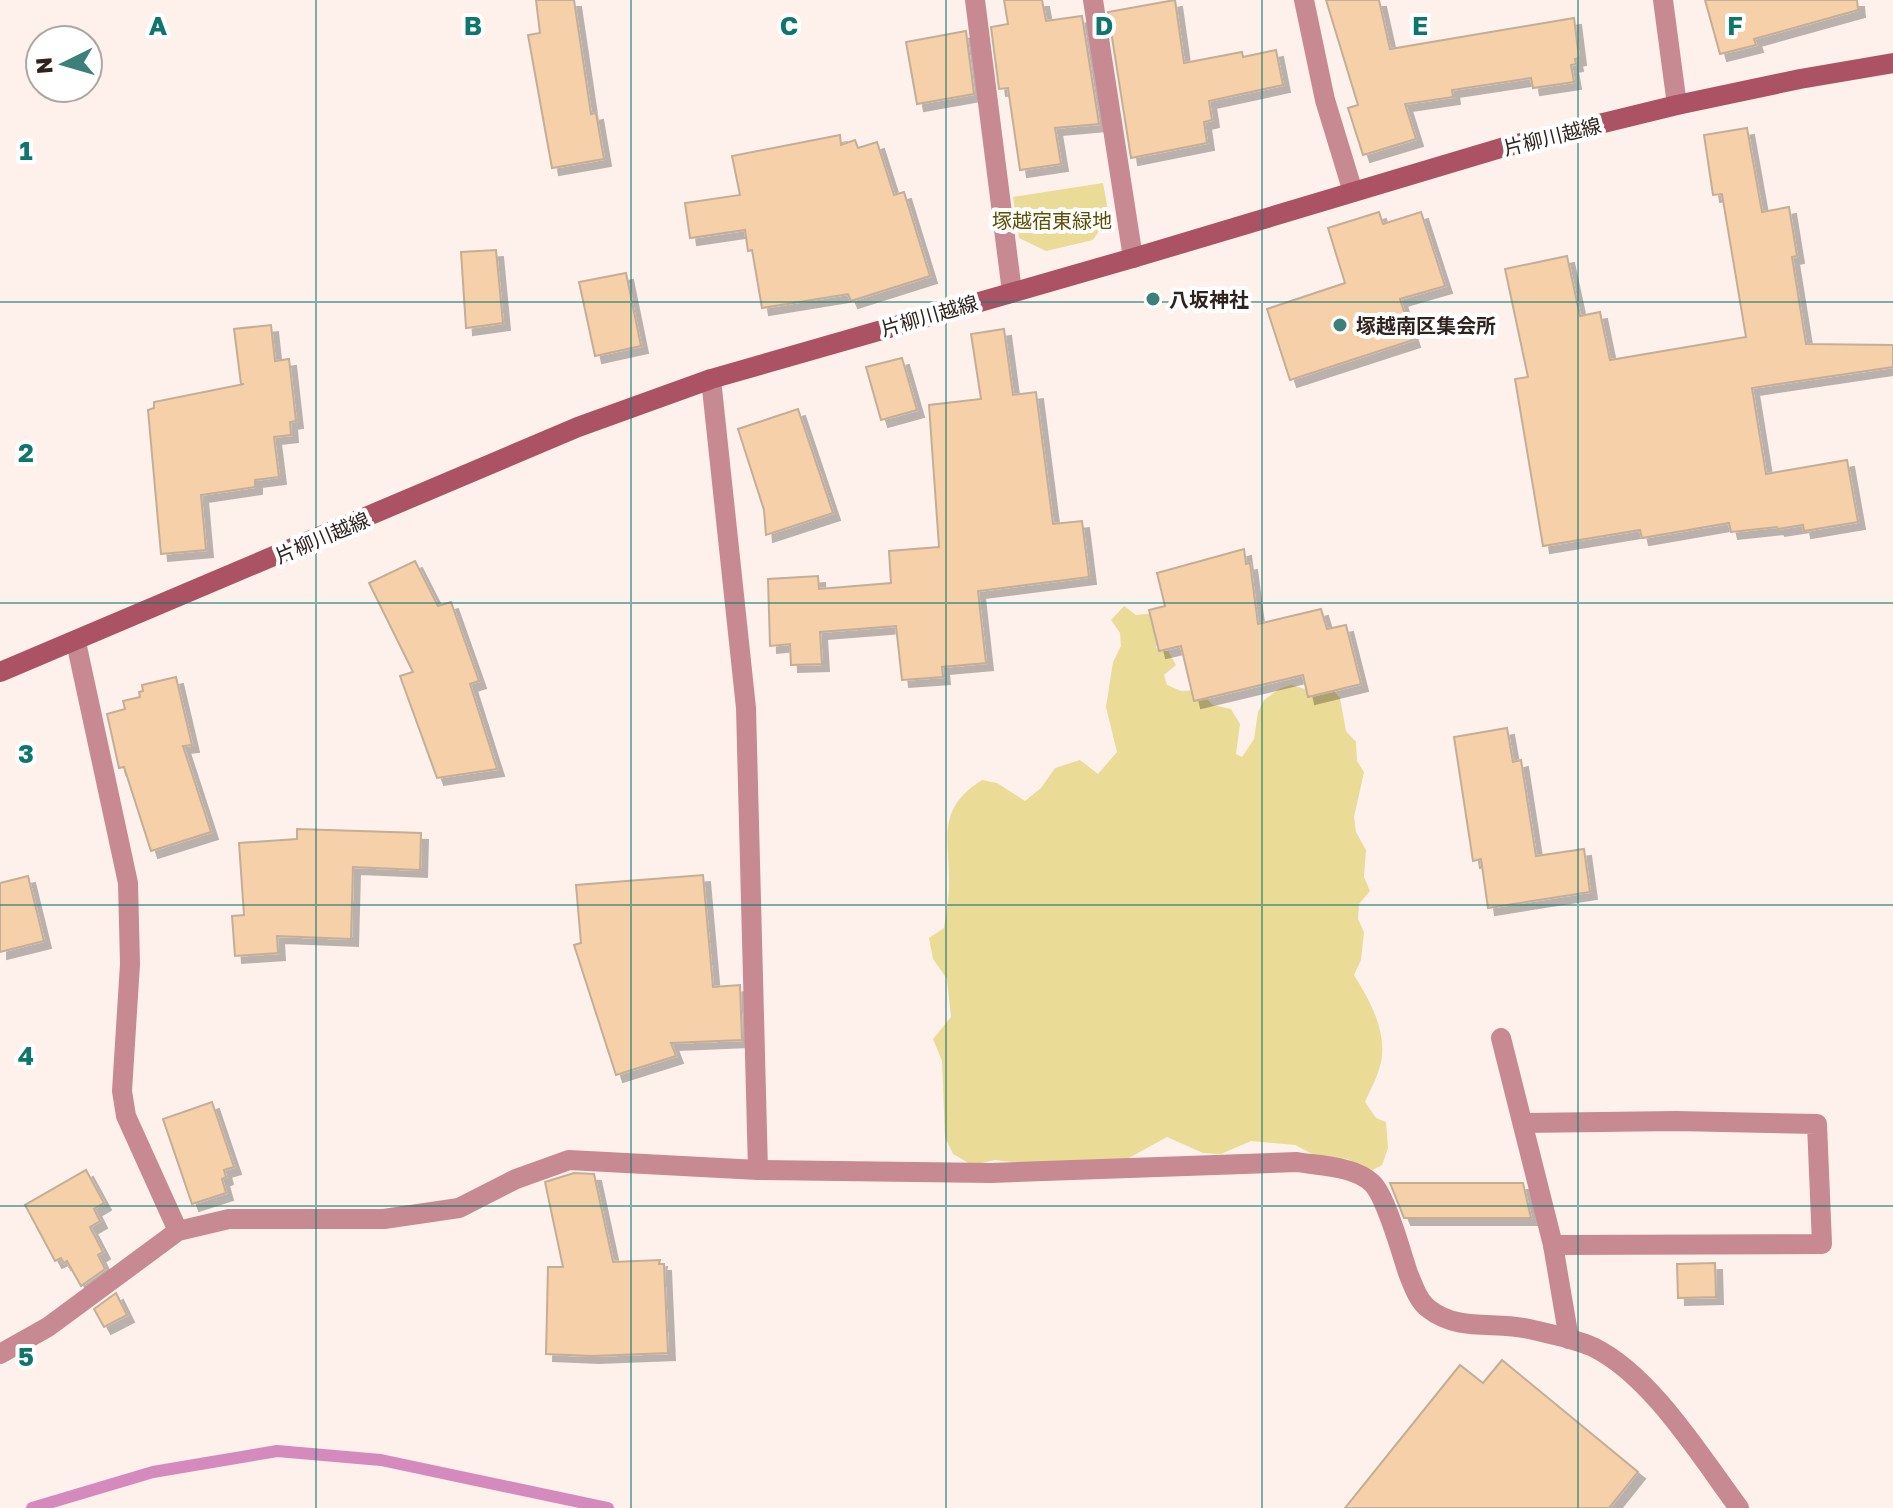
<svg xmlns="http://www.w3.org/2000/svg" width="1893" height="1508" font-family="'Golos Text','Noto Sans JP',sans-serif">
<defs>
<filter id="shadow"><feDropShadow dx="7" dy="7" stdDeviation="0" flood-color="#0004"/></filter>
</defs>
<rect width="100%" height="100%" fill="#fef1ec"/>
<g fill="#eadb97">
<path d="M1103,183L1109,216L1093,240L1046,251L1019,238L1013,197Z"/>
<path d="M1124,606L1136,615L1155,613L1159,635L1156,648L1168,651L1176,665L1164,675L1167,685L1181,691L1197,690L1213,705L1231,709L1240,724L1236,754L1242,757L1254,739L1258,712L1264,700L1279,689L1291,685L1305,689L1317,684L1331,688L1340,698L1346,731L1356,742L1357,761L1364,772L1354,817L1356,832L1366,850L1364,877L1370,891L1359,904L1358,919L1364,932L1361,960L1354,975C1370,1001 1389,1034 1380,1066C1377,1078 1370,1090 1365,1102L1376,1118L1386,1122L1388,1148L1382,1165L1367,1173L1348,1159L1318,1157L1295,1145L1251,1141L1221,1154L1203,1153L1167,1137L1127,1159L1029,1164L995,1160L972,1165L953,1154L945,1137L942,1061L933,1039L951,1017L947,979L933,959L929,938L944,928C946,914 949,899 949,885C950,838 935,810 982,780L997,783L1025,801L1041,788L1055,768L1080,760L1098,774L1117,752L1106,707L1113,662L1121,646L1120,633L1111,620Z"/>
</g>
<g fill="none" stroke-linecap="round" stroke-linejoin="round">
<path stroke="#d58abd" stroke-width="12" d="M32,1508L153,1472L277,1451L381,1460L608,1508"/>
</g>
<g fill="#f6d0a9" stroke="#c4ae98" stroke-width="2" filter="url(#shadow)">
<path d="M536,0H574L591,114L596,113L604,159L552,168L528,35L540,33Z"/>
<path d="M1004,0H1042L1046,21L1082,16L1099,124L1055,128L1061,164L1020,170L1008,88L999,89L991,27L1008,24Z"/>
<path d="M1175,0L1184,63L1242,52L1243,57L1276,50L1283,85L1209,101L1212,120L1204,122L1207,143L1131,158L1108,12Z"/>
<path d="M1326,0H1379L1390,49L1574,18L1579,58L1575,59L1576,64L1571,65L1574,82L1533,88L1531,78L1452,90L1453,97L1405,104L1416,139L1363,155L1348,108L1358,105Z"/>
<path d="M1705,0H1857L1858,10L1754,39L1756,45L1720,54Z"/>
<path d="M966,31L974,94L917,104L906,42Z"/>
<path d="M1747,128L1762,212L1789,207L1797,256L1792,257L1806,344L1893,345V367L1752,388L1766,474L1847,460L1858,522L1804,531L1803,525L1778,529L1777,527L1731,532L1729,523L1642,538L1640,530L1543,546L1515,379L1528,377L1505,269L1567,256L1580,316L1600,312L1610,360L1746,337L1722,194L1713,195L1704,135Z"/>
<path d="M840,135L841,145L855,140L858,148L877,142L894,195L904,192L930,276L851,301L848,294L762,308L752,250L748,251L745,230L690,238L685,203L740,195L732,156Z"/>
<path d="M1379,212L1383,224L1421,212L1445,286L1400,299L1413,340L1290,380L1267,309L1345,283L1328,228Z"/>
<path d="M496,250L503,323L466,328L461,252Z"/>
<path d="M626,273L641,346L595,356L579,282Z"/>
<path d="M271,325L275,361L289,359L296,421L290,422L291,435L274,437L279,477L255,480V487L201,495L206,550L161,554L148,410L154,408V402L244,384H241L234,329Z"/>
<path d="M1004,329L1013,395L1036,392L1053,524L1082,521L1089,577L978,591L986,663L942,667L943,677L902,680L896,626L820,632L822,664L791,665L790,644L770,646L768,579L818,576L819,589L891,583L889,551L939,547L929,405L981,399L971,334Z"/>
<path d="M902,358L917,410L881,420L866,367Z"/>
<path d="M798,409L833,513L766,535L764,510L738,429Z"/>
<path d="M1244,549L1246,564L1250,563L1258,624L1321,609L1327,629L1346,625L1361,684L1308,697L1303,675L1194,701L1181,646L1159,651L1149,610L1165,606L1157,573Z"/>
<path d="M415,561L438,606L451,602L479,681L470,684L497,769L437,778L400,676L413,672L369,583Z"/>
<path d="M176,677L192,745L183,746L211,832L151,851L124,767L119,768L107,714L125,709L123,701L140,697L139,692L143,691L142,685Z"/>
<path d="M1507,728L1513,762L1521,760L1536,856L1584,849L1590,892L1488,908L1481,859L1473,861L1454,737Z"/>
<path d="M297,829L421,833L420,870L353,867L351,939L277,936L278,953L235,956L232,916L244,915L239,843L297,839Z"/>
<path d="M703,875L713,987L740,985L742,1040L671,1043L676,1056L616,1075L574,945L581,943L576,885Z"/>
<path d="M28,876L44,941L0,952V883Z"/>
<path d="M212,1102L234,1167L224,1170L226,1177L222,1179L226,1193L192,1204L163,1119Z"/>
<path d="M86,1170L104,1203L94,1209L100,1221L90,1227L103,1252L98,1255L105,1269L81,1286L67,1261L64,1263L61,1258L55,1261L25,1205Z"/>
<path d="M574,1173L594,1174L613,1262L660,1260L659,1264H664L668,1353L592,1356L546,1354L548,1267H563L545,1182Z"/>
<path d="M1390,1183H1523L1531,1218H1404Z"/>
<path d="M1715,1263L1716,1297L1678,1298L1677,1264Z"/>
<path d="M116,1293L127,1315L104,1327L94,1309Z"/>
<path d="M1502,1360L1638,1472L1609,1508H1345L1460,1365L1483,1383Z"/>
</g>
<g fill="none" stroke-linecap="round" stroke-linejoin="round">
<path stroke="#c78992" stroke-width="20" d="M1663,0L1677,105"/>
<g stroke="#c78992" stroke-width="20">
<path d="M975,0L1012,292"/>
<path d="M1093,0L1133,258"/>
<path d="M1304,0L1325,100L1353,192"/>
<path d="M711,379L746,708L758,1170"/>
<path d="M76,642L128,883L130,964L122,1091L126,1116L178,1231"/>
<path d="M1501,1038L1553,1245L1569,1339"/>
<path d="M1523,1123L1676,1121L1817,1124L1822,1244L1553,1245"/>
<path d="M0,1354L48,1327L178,1231L229,1219H384L459,1208L516,1179L569,1160L758,1170L991,1173L1297,1162C1320,1166 1354,1166 1372,1183C1386,1196 1401,1252 1408,1273C1413,1285 1418,1301 1429,1309C1458,1332 1495,1321 1529,1329C1550,1334 1573,1338 1593,1347C1651,1375 1701,1457 1739,1508"/>
</g>
<path stroke="#ab5364" stroke-width="20" d="M0,672L578,427L711,379L1133,258L1501,148L1677,105L1800,79L1893,63"/>
</g>
<path fill="none" stroke="#0f766e" stroke-width="2" stroke-opacity="0.55" d="M316,0V1508M631,0V1508M946,0V1508M1262,0V1508M1578,0V1508M0,302H1893M0,603H1893M0,905H1893M0,1206H1893"/>
<g fill="#3b8179" stroke="#fff" stroke-width="3">
<circle cx="1153" cy="299" r="8"/>
<circle cx="1340" cy="325" r="8"/>
</g>
<g text-anchor="middle" dominant-baseline="central" stroke-width="8" stroke-linejoin="round" paint-order="stroke">
<g font-size="20" fill="#2f231f" stroke="#fff">
<text transform="translate(1552 136) rotate(-14)">片柳川越線</text>
<text transform="translate(929 315) rotate(-16)">片柳川越線</text>
<text transform="translate(322 537) rotate(-23)">片柳川越線</text>
</g>
<g font-size="20" fill="#5c4f07" stroke="#fff">
<text x="1052" y="220">塚越宿東緑地</text>
</g>
<g font-size="20" font-weight="bold" fill="#2f231f" stroke="#fff" text-anchor="start">
<text x="1169" y="299">八坂神社</text>
<text x="1356" y="325">塚越南区集会所</text>
</g>
</g>
<g font-size="26" text-anchor="middle" font-weight="bold" fill="#0f766e" stroke="#fff" stroke-width="8" stroke-linejoin="round" paint-order="stroke">
<text x="158" y="35">A</text>
<text x="473" y="35">B</text>
<text x="789" y="35">C</text>
<text x="1104" y="35">D</text>
<text x="1420" y="35">E</text>
<text x="1735" y="35">F</text>
<text x="26" y="160">1</text>
<text x="26" y="462">2</text>
<text x="26" y="763">3</text>
<text x="26" y="1065">4</text>
<text x="26" y="1366">5</text>
</g>
<g transform="translate(64 64) rotate(265)"><circle r="38" fill="#ffffff" stroke="#aca7a5" stroke-width="2"/>
<path d="M0-6L14 30L0 20L-14 30Z" fill="#3b8179"/>
<text y="-12" font-size="22" font-weight="bold" text-anchor="middle" fill="#2f231f">N</text>
</g>
</svg>
